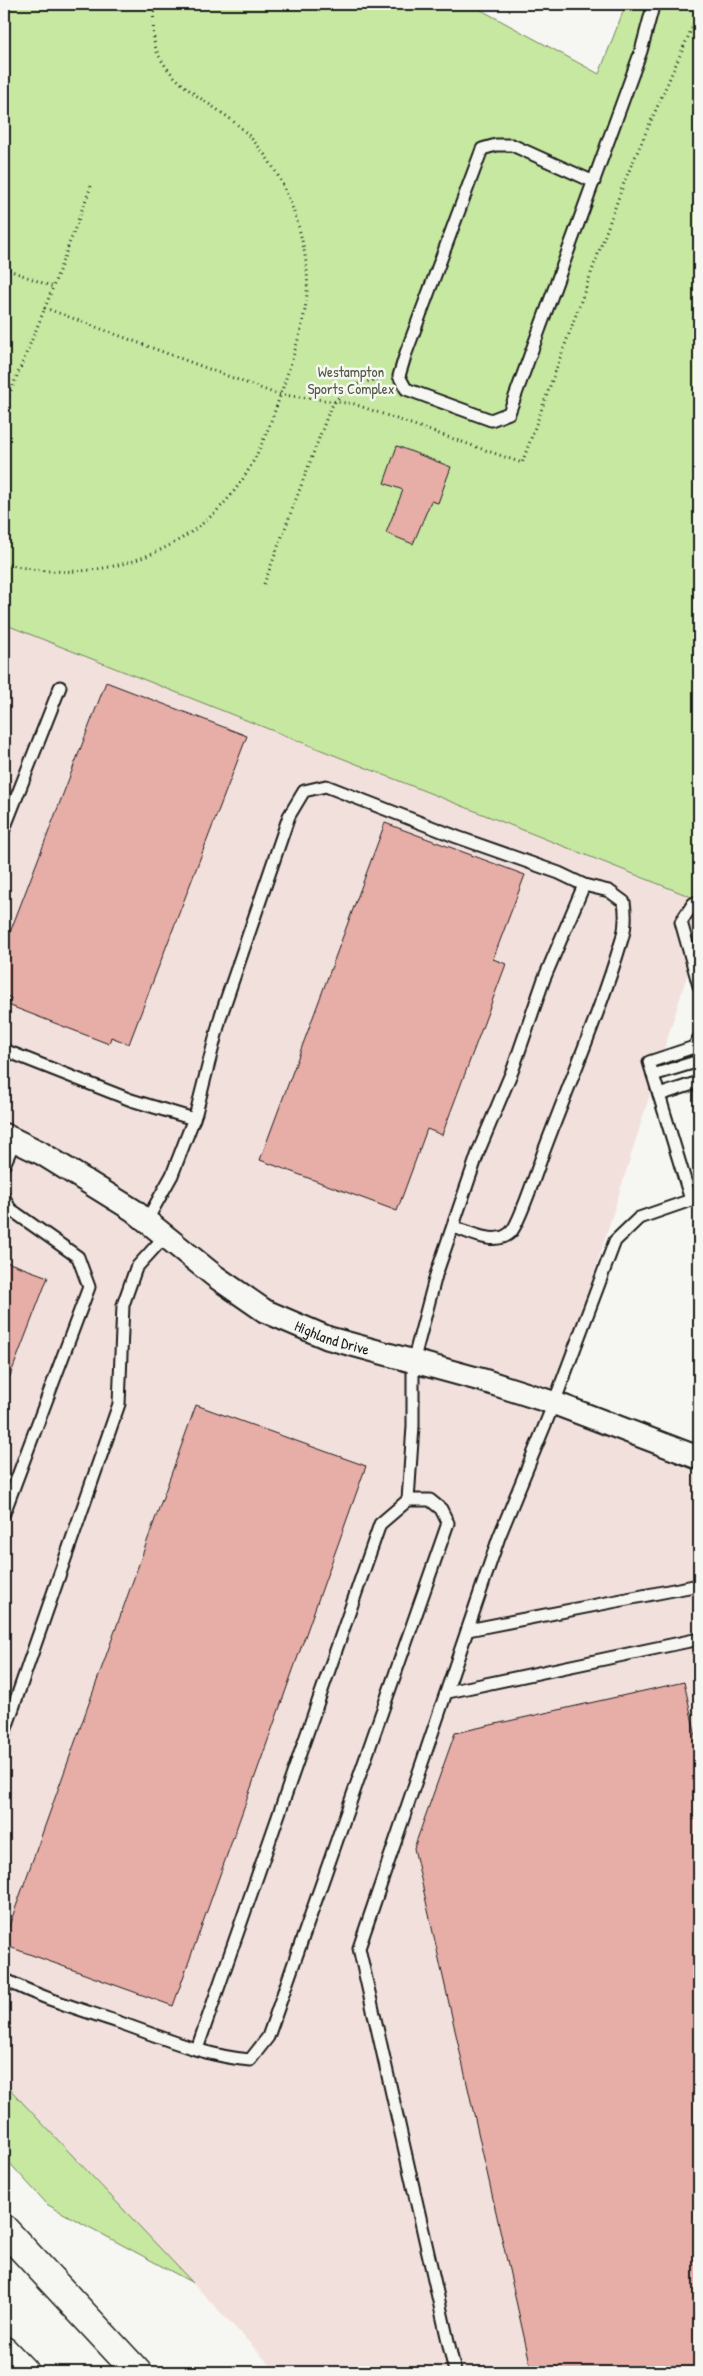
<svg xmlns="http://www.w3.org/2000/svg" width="703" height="2376" font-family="'Patrick Hand',sans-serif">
<rect width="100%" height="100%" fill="#f6f6f2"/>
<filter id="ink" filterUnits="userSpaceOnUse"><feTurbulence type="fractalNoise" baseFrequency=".02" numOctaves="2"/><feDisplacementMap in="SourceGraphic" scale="10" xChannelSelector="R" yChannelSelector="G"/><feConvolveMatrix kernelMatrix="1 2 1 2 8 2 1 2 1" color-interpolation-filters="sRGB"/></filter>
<g filter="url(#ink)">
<path fill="#f2e0dc" d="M4,624L699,900V937L554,1402L699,1447V2372H277L4,2083Z"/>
<g fill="#c6e8a1" stroke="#71825e">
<path d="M4,4H470L599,74L626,4H699V900L4,624Z"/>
<path d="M4,2083L193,2283L48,2205L4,2157Z"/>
</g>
<g fill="#e7ada7" stroke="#1c1c1c">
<path d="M397,446L451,467L438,503L431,501L413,544L386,533L403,490L384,483Z"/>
<path d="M106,682L247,736L129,1044L111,1037L109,1044L8,1005L11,998L4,995V948Z"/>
<path d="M385,823L525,875L493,959L506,964L442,1135L427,1129L397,1211L260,1160Z"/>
<path d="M4,1261L48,1277L5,1389H4Z"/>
<path d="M196,1405L366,1466L173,2006L4,1945V1940Z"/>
<path d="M684,1682L699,1751V2372H532L414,1848L455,1733Z"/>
</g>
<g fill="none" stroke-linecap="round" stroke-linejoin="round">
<g stroke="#1c1c1c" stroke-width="15">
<g id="service">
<path d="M594,182L512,145H496L482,149L406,353L399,376L406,389L491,420L509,413L641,51L652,10L651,4"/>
<path d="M4,829L60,687"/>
<path d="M699,901L693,904L681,922L699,986"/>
<path d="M4,1050L131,1100L194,1119"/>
<path d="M653,1075L699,1061"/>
<path d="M659,1095L699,1082"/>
<path d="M4,1165L15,1140"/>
<path d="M4,1197L10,1209L78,1257L89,1287L4,1513"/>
<path d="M147,1220L172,1175L196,1113L221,1015L289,816L304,791L326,786L457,837L559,873L584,885L544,979L513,1069L479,1150L436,1275L413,1362V1426L408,1500"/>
<path d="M454,1227C469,1232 496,1247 511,1232C519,1224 536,1173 541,1159C568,1086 600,1013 622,939C626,926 626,915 624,902L609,891L584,885"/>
<path d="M468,1630L699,1585"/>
<path d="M448,1692L699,1639"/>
<path d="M4,1734L119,1404L123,1305L136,1268L166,1235"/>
<path d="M4,1979C40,1998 80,2009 118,2022C161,2037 204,2056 250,2060L268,2037L448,1523L441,1509L430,1500H408L380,1524L197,2049"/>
<path d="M455,2372L359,1948L499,1537L554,1403L615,1241L639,1218L691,1200L649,1062L694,1047L699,1038"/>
</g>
</g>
<g stroke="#1c1c1c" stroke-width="26">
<g id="minor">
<path id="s1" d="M4,1135L41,1153L133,1210L216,1277L265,1311L328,1338L482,1380L554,1403L699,1458"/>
</g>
</g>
<g stroke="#1c1c1c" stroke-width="31">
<g id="motorway">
<path d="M4,2229L137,2372"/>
<path d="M4,2351L24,2372"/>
</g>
</g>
<g stroke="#1c1c1c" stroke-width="3" stroke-dasharray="1 4" stroke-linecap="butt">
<path d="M91,186L45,308L276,394L354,404L522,463L625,180L699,12"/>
<path d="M4,268L53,287"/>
<path d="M7,400L45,308"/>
<path d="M4,563C95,589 200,554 249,469C265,441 276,409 286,378C298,341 312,302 306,262C298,207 274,152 229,118C203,99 175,85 159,56C150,40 155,21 153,4"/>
<path d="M264,584L330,409C346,384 359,383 386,378"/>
</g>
<use href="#service" stroke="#f6f6f2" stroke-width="11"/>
<use href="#minor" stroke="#f6f6f2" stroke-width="22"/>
<use href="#motorway" stroke="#f6f6f2" stroke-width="28"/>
</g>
</g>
<g text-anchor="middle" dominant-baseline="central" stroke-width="5" stroke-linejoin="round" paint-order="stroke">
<g font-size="15" fill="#4f5944" stroke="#f6f6f2">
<text x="351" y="371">Westampton<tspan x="351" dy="17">Sports Complex</tspan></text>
</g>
<g font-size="15" fill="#1c1c1c" stroke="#f6f6f2">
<text stroke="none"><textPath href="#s1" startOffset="388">Highland Drive</textPath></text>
</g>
</g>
<rect width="703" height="2376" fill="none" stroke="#f6f6f2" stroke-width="20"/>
<rect x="10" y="10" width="683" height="2356" fill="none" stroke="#1c1c1c" stroke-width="2" filter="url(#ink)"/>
</svg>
